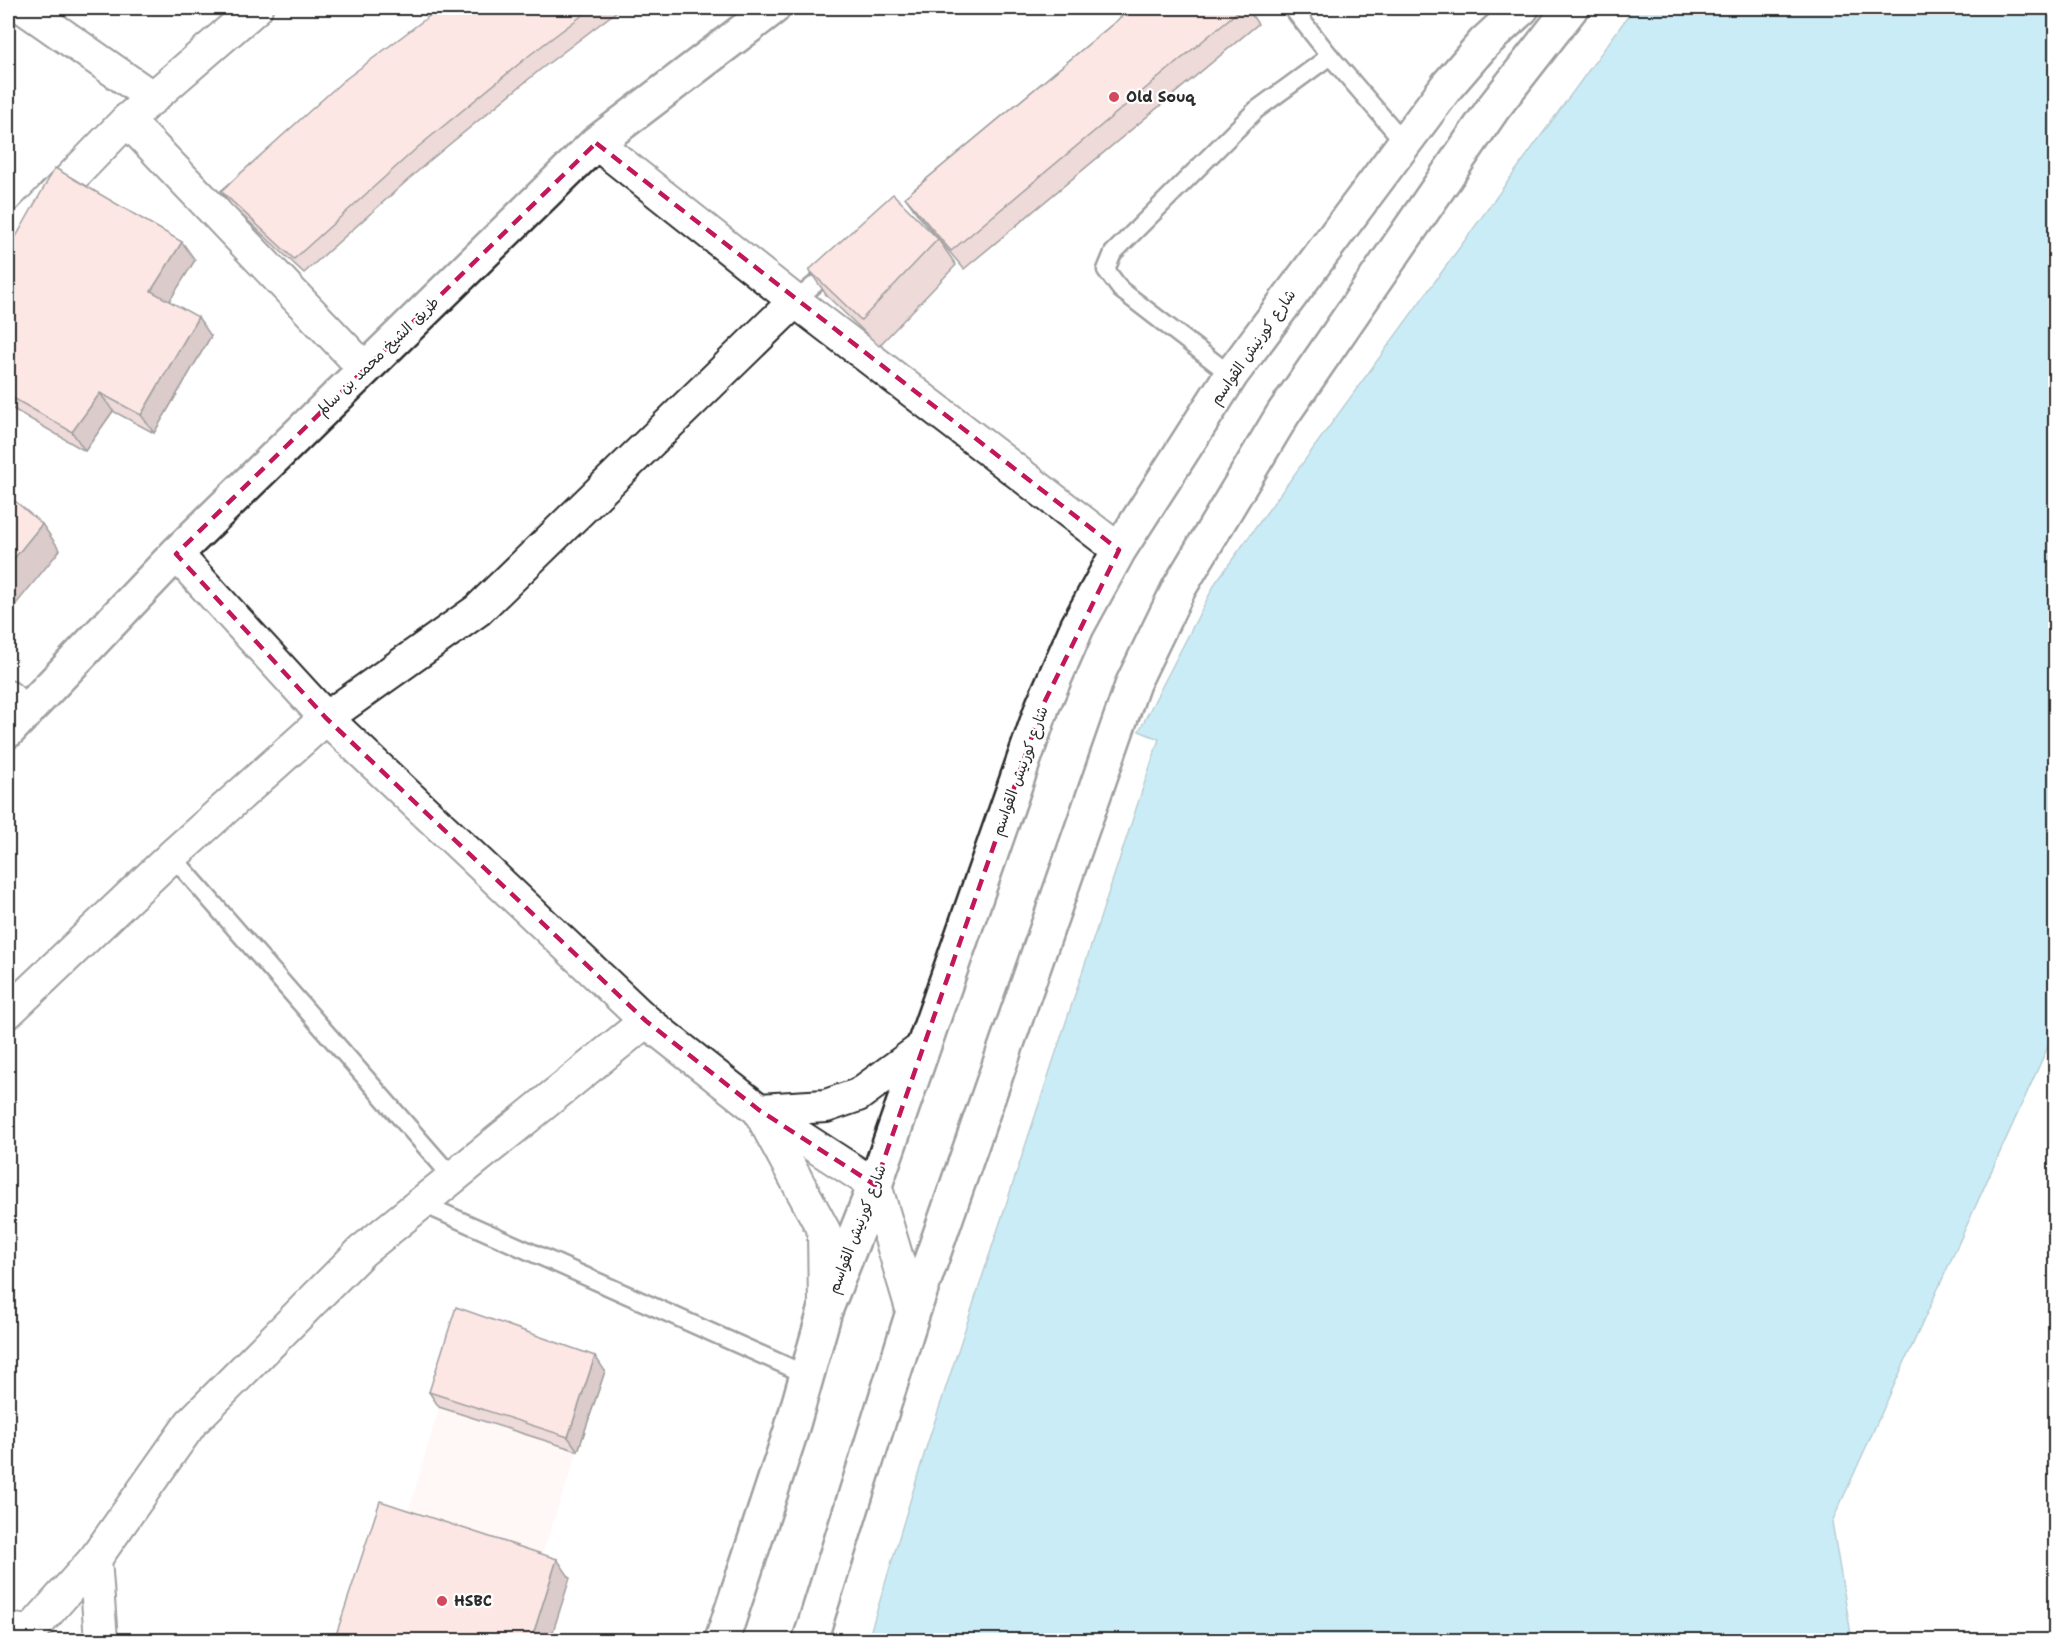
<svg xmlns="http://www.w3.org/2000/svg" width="2063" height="1648" font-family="'Shantell Sans','Playpen Sans Arabic',sans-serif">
<rect width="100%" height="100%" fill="#fff"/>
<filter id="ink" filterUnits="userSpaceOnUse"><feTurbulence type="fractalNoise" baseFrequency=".0167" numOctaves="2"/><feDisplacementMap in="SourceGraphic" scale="12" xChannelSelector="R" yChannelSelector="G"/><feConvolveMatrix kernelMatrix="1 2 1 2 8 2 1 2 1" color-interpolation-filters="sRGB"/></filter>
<g filter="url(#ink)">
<path fill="#feefee" d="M439,1407L578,1451L538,1566L405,1524Z"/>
<path fill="#8bd6eb" stroke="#65929e" stroke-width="1.5" d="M1634,8H2055V1031L1832,1522L1852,1640H868L927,1445L1159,739L1139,731L1216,582Z"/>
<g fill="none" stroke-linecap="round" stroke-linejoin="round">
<g stroke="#2b2b2b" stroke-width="21">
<g id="service">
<path d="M1292,8L1330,56L1404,142"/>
<path d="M795,301L833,269"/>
<path d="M1231,375L1121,290L1106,270L1113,253L1256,110L1330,56"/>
<path d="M172,856L453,1178"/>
<path d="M421,1203L807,1375"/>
</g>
</g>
<g stroke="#2b2b2b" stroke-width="36">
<g id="minor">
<path d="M24,8L153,98"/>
<path d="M127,120L364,368"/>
<path d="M596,143L795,301L1119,550"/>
<path d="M8,243L127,120L256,8"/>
<path d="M176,554L326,718L646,1021L759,1110L875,1185L913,1312"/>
<path d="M8,697L26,714"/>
<path d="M8,1012L172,856L326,718L478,610L795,301"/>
<path d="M759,1110L826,1106L858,1095L921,1049"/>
<path d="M761,1114L824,1231L825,1308"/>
<path d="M95,1559L101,1640"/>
<path d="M8,1629L30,1632L95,1559L191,1423L362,1251L646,1021"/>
</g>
</g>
<g stroke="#2b2b2b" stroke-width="38">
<path id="tertiary" d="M8,731L176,554L596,143L773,8"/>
</g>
<g stroke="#2b2b2b" stroke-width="38">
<g id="secondary">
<path d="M722,1640L791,1431L825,1311L875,1185L1043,705L1077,627L1119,550L1231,375L1447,86L1484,43L1522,8"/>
<path d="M810,1640L913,1312L1133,683L1179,588L1283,414L1494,107L1571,8"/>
</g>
</g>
<use href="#service" stroke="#fff" stroke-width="16"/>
<use href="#minor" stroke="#fff" stroke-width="32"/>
<use href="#tertiary" stroke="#fff" stroke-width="33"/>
<use href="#secondary" stroke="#fff" stroke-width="33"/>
</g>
<g fill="#d7aeaa" stroke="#2b2b2b" stroke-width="1.5">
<path d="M440,8H621L541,69L428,162L304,273L231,205L221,191Z"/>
<path d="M1132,8H1247L1258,24L964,269L918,215L905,197Z"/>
<path d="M938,239L956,265L879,346L827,296L809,270Z"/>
<path d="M8,251L195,260L169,301L211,336L154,433L113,411L85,451L8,406Z"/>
<path d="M605,1371L578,1451L439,1407L429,1392Z"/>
</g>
<g fill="#af8d8b" stroke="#2b2b2b" stroke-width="1.5">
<path d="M182,242L195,260L164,310L151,291Z"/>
<path d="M198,317L211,336L154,433L141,415Z"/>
<path d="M100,393L113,411L85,451L72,432Z"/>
<path d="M42,524L60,550L8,614V566Z"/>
<path d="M595,1356L605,1371L578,1451L568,1437Z"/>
<path d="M557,1559L570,1578L550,1641H531Z"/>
</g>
<g fill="#facac6" stroke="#2b2b2b" stroke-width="1.5">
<path d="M440,8H592L531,54L418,147L294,259L221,191L343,81Z"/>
<path d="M1132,8H1242L951,251L905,197Z"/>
<path d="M55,168L182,242L151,291L198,317L141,415L100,393L72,432L8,395V251Z"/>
<path d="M893,194L938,239L861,320L809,270Z"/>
<path d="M8,495L42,524L8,566Z"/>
<path d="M456,1307L595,1356L568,1437L429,1392Z"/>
<path d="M380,1501L557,1559L531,1641H334Z"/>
</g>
</g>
<path d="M0 0H2063V1648H0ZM596,143L1119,550L1043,705L875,1185L759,1110L646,1021L326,718L176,554Z" fill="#fff" fill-opacity=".55" fill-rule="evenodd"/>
<path fill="none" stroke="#c2185b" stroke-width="4.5" stroke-dasharray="12 8" stroke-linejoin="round" d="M596,143L1119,550L1043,705L875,1185L759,1110L646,1021L326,718L176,554Z"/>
<g fill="#d1495b" stroke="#fff" stroke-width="2">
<circle cx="1114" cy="97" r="6"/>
<circle cx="442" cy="1601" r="6"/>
</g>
<g text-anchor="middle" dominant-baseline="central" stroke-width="4.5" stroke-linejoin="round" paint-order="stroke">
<g font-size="15" font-weight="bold" fill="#2b2b2b" stroke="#fff" text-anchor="start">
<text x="1126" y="97">Old Souq</text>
<text x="454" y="1601">HSBC</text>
</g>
<g font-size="15" fill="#2b2b2b" stroke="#fff">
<text transform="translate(1253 347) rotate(-55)">شارع كورنيش القواسم</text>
<text transform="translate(378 356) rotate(-44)">طريق الشيخ محمد بن سالم</text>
<text transform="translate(1020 771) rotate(-70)">شارع كورنيش القواسم</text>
<text transform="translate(857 1229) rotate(-69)">شارع كورنيش القواسم</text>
</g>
</g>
<rect width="2063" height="1648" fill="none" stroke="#fff" stroke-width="30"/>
<rect x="15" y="15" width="2033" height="1618" fill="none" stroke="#2b2b2b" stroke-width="2" filter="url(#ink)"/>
</svg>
